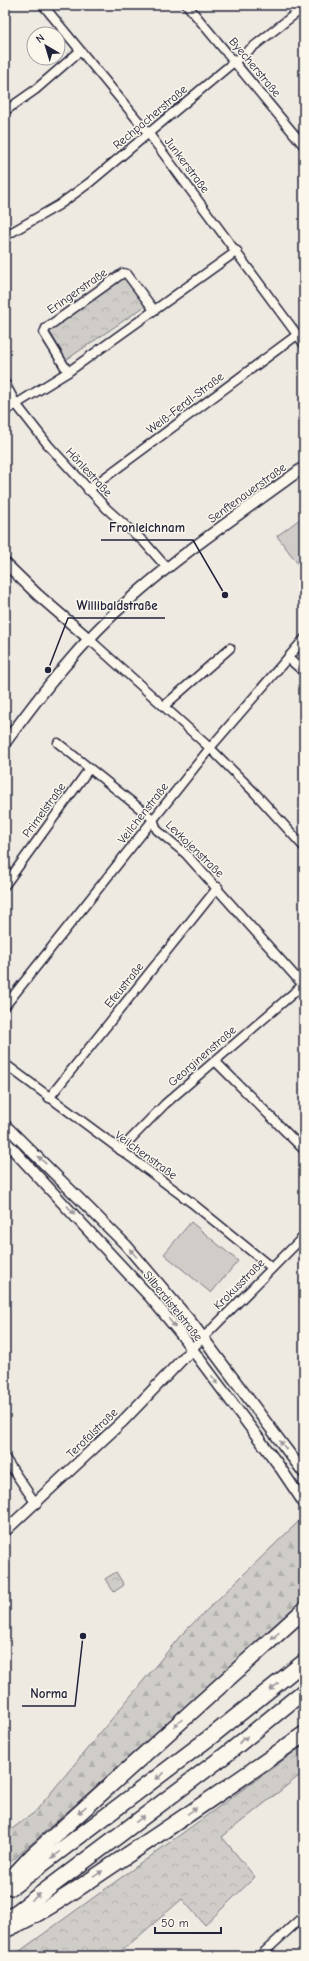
<svg xmlns="http://www.w3.org/2000/svg" width="309" height="1961" font-family="'Comic Neue',sans-serif">
<defs>
<pattern id="forest-firs" width="22" height="20" patternUnits="userSpaceOnUse"><rect width="22" height="20" fill="#d0cdc9"/><path d="M5 1l3.5 6h-7zM16 11l3.5 6h-7z" fill="#b2b0ae"/></pattern>
<pattern id="park-crowns" width="20" height="18" patternUnits="userSpaceOnUse"><rect width="20" height="18" fill="#d0cdc9"/><path d="M2 6a3 3 0 1 1 6 0M12 15a3 3 0 1 1 6 0" fill="none" stroke="#b2b0ae"/></pattern>
</defs>
<rect width="100%" height="100%" fill="#eeeae2"/>
<filter id="ink" filterUnits="userSpaceOnUse"><feTurbulence type="fractalNoise" baseFrequency=".025" numOctaves="2"/><feDisplacementMap in="SourceGraphic" scale="8" xChannelSelector="R" yChannelSelector="G"/><feConvolveMatrix kernelMatrix="1 2 1 2 8 2 1 2 1" color-interpolation-filters="sRGB"/></filter>
<g filter="url(#ink)">
<path fill="url(#forest-firs)" stroke="#797882" d="M299,1521L304,1527V1601L5,1867V1834L35,1812L181,1635Z"/>
<g fill="url(#park-crowns)" stroke="#797882">
<path d="M125,277L145,306L66,360L49,330Z"/>
<path d="M116,1572L124,1585L114,1592L105,1579Z"/>
<path d="M304,1745V1772L222,1837L255,1877L205,1925L182,1899L116,1956H13Z"/>
</g>
<g fill="#d0cdc9" stroke="#797882">
<path d="M304,516V572L277,536Z"/>
<path d="M191,1222L238,1261L211,1293L164,1254Z"/>
</g>
<g fill="none" stroke-linecap="round" stroke-linejoin="round">
<g stroke="#22223b" stroke-width="11">
<g id="minor">
<path d="M43,5L149,134L304,344"/>
<path d="M187,5L304,146"/>
<path d="M5,111L35,90L80,51"/>
<path d="M5,236L59,205L89,183L235,61L304,7"/>
<path d="M68,372L44,333L46,328L123,273L127,274L154,310"/>
<path d="M5,383L16,404L49,446L107,509L145,543L167,568"/>
<path d="M5,411L68,372L237,251"/>
<path d="M88,490L297,335"/>
<path d="M89,639L210,748L255,793L304,847"/>
<path d="M288,658L304,672"/>
<path d="M164,706L230,648"/>
<path d="M58,743L153,819L157,830L186,854L303,985"/>
<path d="M5,885L89,769"/>
<path d="M5,1006L210,748L304,639"/>
<path d="M215,1061L304,1150"/>
<path d="M5,1064L192,1203L272,1268"/>
<path d="M49,1098L218,887"/>
<path d="M120,1150L165,1104L304,984"/>
<path d="M192,1349L304,1236"/>
<path d="M5,1458L36,1504"/>
<path d="M260,1956L299,1920L304,1918"/>
</g>
</g>
<g stroke="#22223b" stroke-width="13">
<g id="tertiary">
<path d="M5,563L38,595L89,639"/>
<path d="M5,743C42,692 82,641 130,599C184,551 246,510 304,467"/>
<path d="M5,1125L126,1245L192,1323L304,1473"/>
<path d="M5,1141L151,1298L180,1333L277,1463L304,1503"/>
<path d="M5,1531L123,1421L192,1349"/>
</g>
</g>
<g stroke="#22223b" stroke-width="18">
<g id="motorway">
<path d="M5,1885L32,1856L304,1610"/>
<path d="M12,1887L213,1735L304,1662"/>
<path d="M5,1921L228,1753L304,1691"/>
<path d="M5,1930C48,1911 87,1882 126,1856C186,1816 246,1776 304,1734"/>
</g>
</g>
<use href="#minor" stroke="#fbf7ec" stroke-width="8"/>
<use href="#tertiary" stroke="#fbf7ec" stroke-width="10"/>
<use href="#motorway" stroke="#fbf7ec" stroke-width="15"/>
</g>
<defs><path id="oneway-solid" d="M-6-.8H1V-3.2L6.5 0L1 3.2V.8H-6Z"/></defs>
<g fill="#99979c">
<use href="#oneway-solid" transform="translate(42 1160) rotate(-136)"/>
<use href="#oneway-solid" transform="translate(71 1210) rotate(47)"/>
<use href="#oneway-solid" transform="translate(133 1253) rotate(-131)"/>
<use href="#oneway-solid" transform="translate(172 1323) rotate(51)"/>
<use href="#oneway-solid" transform="translate(215 1380) rotate(53)"/>
<use href="#oneway-solid" transform="translate(283 1445) rotate(-128)"/>
<use href="#oneway-solid" transform="translate(275 1636) rotate(138)"/>
<use href="#oneway-solid" transform="translate(274 1687) rotate(141)"/>
<use href="#oneway-solid" transform="translate(178 1723) rotate(138)"/>
<use href="#oneway-solid" transform="translate(243 1740) rotate(-39)"/>
<use href="#oneway-solid" transform="translate(160 1776) rotate(142)"/>
<use href="#oneway-solid" transform="translate(82 1810) rotate(138)"/>
<use href="#oneway-solid" transform="translate(192 1811) rotate(-34)"/>
<use href="#oneway-solid" transform="translate(140 1819) rotate(-37)"/>
<use href="#oneway-solid" transform="translate(56 1855) rotate(144)"/>
<use href="#oneway-solid" transform="translate(98 1874) rotate(-34)"/>
<use href="#oneway-solid" transform="translate(36 1897) rotate(-37)"/>
</g>
</g>
<g text-anchor="middle" dominant-baseline="central" stroke-width="3" stroke-linejoin="round" paint-order="stroke">
<g font-size="12" fill="#22223b" stroke="#fbf7ec">
<text transform="translate(255 67) rotate(50)">Byecherstraße</text>
<text transform="translate(150 117) rotate(-40)">Rechpacherstraße</text>
<text transform="translate(187 165) rotate(53)">Junkerstraße</text>
<text transform="translate(77 291) rotate(-35)">Eringerstraße</text>
<text transform="translate(185 403) rotate(-37)">Weiß-Ferdl-Straße</text>
<text transform="translate(89 472) rotate(47)">Hönlestraße</text>
<text transform="translate(247 493) rotate(-36)">Senftenauerstraße</text>
<text transform="translate(44 810) rotate(-54)">Primelstraße</text>
<text transform="translate(143 813) rotate(-52)">Veilchenstraße</text>
<text transform="translate(195 849) rotate(44)">Levkojenstraße</text>
<text transform="translate(124 985) rotate(-51)">Efeustraße</text>
<text transform="translate(202 1056) rotate(-41)">Georginenstraße</text>
<text transform="translate(146 1155) rotate(36)">Veilchenstraße</text>
<text transform="translate(239 1284) rotate(-45)">Krokusstraße</text>
<text transform="translate(173 1306) rotate(51)">Silberdistelstraße</text>
<text transform="translate(92 1433) rotate(-44)">Terofalstraße</text>
</g>
</g>
<path fill="none" stroke="#22223b" stroke-width="1.5" d="M225 595L193 540H101M48 670L68 618H165M83 1636L75 1706H22"/>
<g fill="#22223b" stroke="#fbf7ec" stroke-width="1.5">
<circle cx="225" cy="595" r="4"/>
<circle cx="48" cy="670" r="4"/>
<circle cx="83" cy="1636" r="4"/>
</g>
<g font-size="13" text-anchor="middle" font-weight="bold" fill="#22223b" stroke="#fbf7ec" stroke-width="3" stroke-linejoin="round" paint-order="stroke">
<text x="147" y="532">Fronleichnam</text>
<text x="117" y="610">Willibaldstraße</text>
<text x="49" y="1698">Norma</text>
</g>
<rect width="309" height="1961" fill="none" stroke="#fbf7ec" stroke-width="20"/>
<rect x="10" y="10" width="289" height="1941" fill="none" stroke="#22223b" stroke-width="1.5" filter="url(#ink)"/>
<g transform="translate(46 46) rotate(322)"><circle r="19" fill="#fbf7ec" stroke="#a4a2a5"/>
<path d="M0-3L7 15L0 10L-7 15Z" fill="#22223b"/>
<text y="-6" font-size="11" font-weight="bold" text-anchor="middle" fill="#22223b">N</text>
</g>
<path d="M155 1927v6h66v-6" fill="none" stroke="#22223b" stroke-width="2"/>
<text x="161" y="1927" font-size="12" fill="#22223b" stroke="#fbf7ec" stroke-width="3" paint-order="stroke">50 m</text>
</svg>
